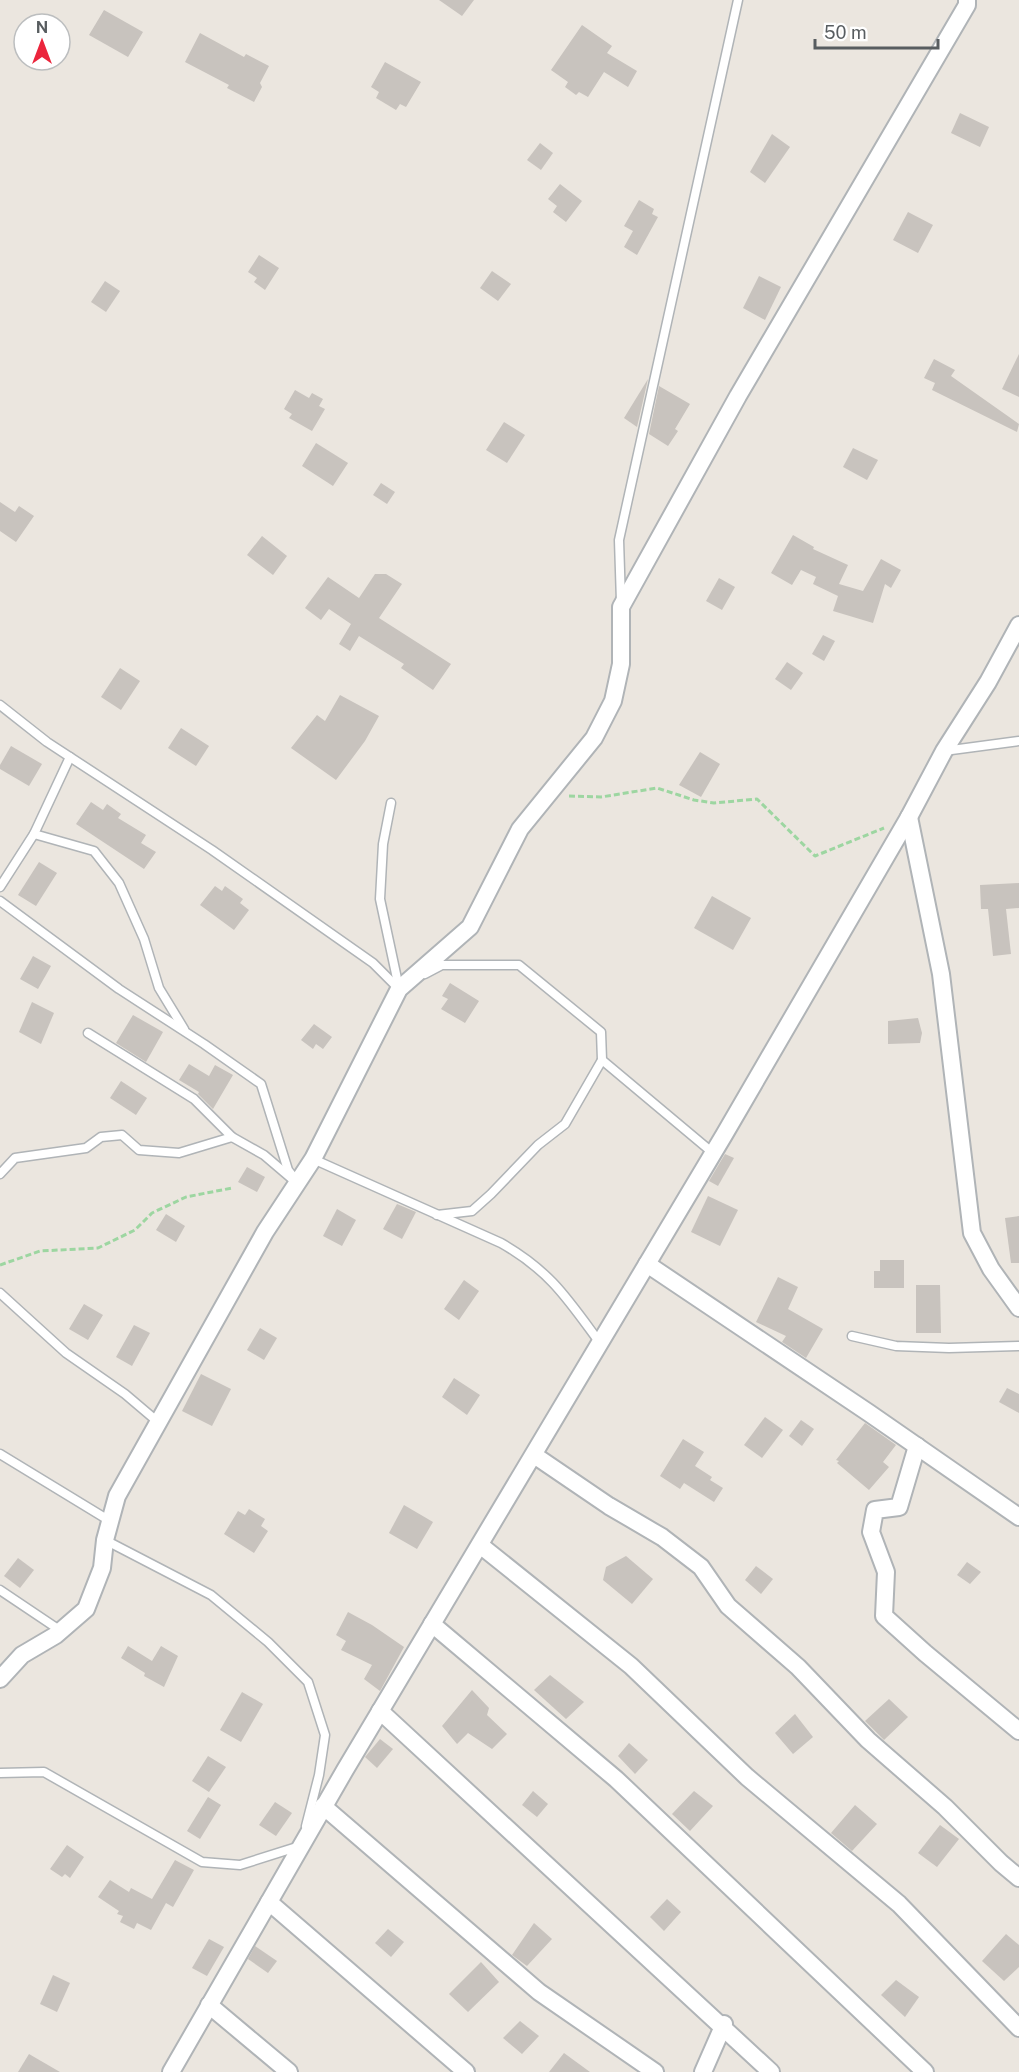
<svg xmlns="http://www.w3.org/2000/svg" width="1019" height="2072" font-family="'Public Sans',sans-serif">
<rect width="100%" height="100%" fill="#ebe6df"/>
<g fill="#c8c3be">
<path d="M439,0H474L462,16Z"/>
<path d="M104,10L143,32L128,57L89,35Z"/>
<path d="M582,25L612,46L607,53L637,71L628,87L604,72L588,97L579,92L576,95L565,87L568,82L551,70Z"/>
<path d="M200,33L244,57L246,54L269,66L260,83L262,87L254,102L227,88L229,85L185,62Z"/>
<path d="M385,62L421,82L406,107L400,104L396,110L376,98L379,92L371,87Z"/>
<path d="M960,113L989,127L980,147L951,133Z"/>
<path d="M772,134L790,147L765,183L750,172Z"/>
<path d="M540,143L553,153L541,170L527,160Z"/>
<path d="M560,184L582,201L566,222L553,212L557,206L548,199Z"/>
<path d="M639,200L654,209L652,214L658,217L637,255L624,247L633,231L624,226Z"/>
<path d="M908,212L933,225L918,253L893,240Z"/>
<path d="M259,255L279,268L265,290L254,282L257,278L248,272Z"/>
<path d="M492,271L511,284L498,301L480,288Z"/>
<path d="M759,276L781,287L765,320L743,308Z"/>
<path d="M105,281L120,291L106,312L91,302Z"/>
<path d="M1019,354V397L1002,389Z"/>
<path d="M934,359L955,370L951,376L1019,424L1017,432L932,390L935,383L924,378Z"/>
<path d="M648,379L637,427L624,418Z"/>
<path d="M659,386L690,404L675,429L678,431L668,446L649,434Z"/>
<path d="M295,390L309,398L312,393L323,399L319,406L325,409L312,431L289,418L292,414L284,409Z"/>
<path d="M504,422L525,435L507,463L486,450Z"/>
<path d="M316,443L348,463L333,486L302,466Z"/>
<path d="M853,448L878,460L867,480L843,467Z"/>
<path d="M381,483L395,492L387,504L373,495Z"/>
<path d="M0,502L15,512L19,506L34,516L16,542L0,531Z"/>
<path d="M793,535L814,547L813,549L848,565L839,584L863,591L881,559L901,570L891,588L885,584L873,623L833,611L838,596L813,584L816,577L801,570L792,585L771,573Z"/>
<path d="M262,536L287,556L273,575L247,555Z"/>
<path d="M375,574H386L402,584L379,618L451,664L433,690L401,668L404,664L359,636L350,651L339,644L351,624L329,609L321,620L305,608L328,577L359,598Z"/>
<path d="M719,578L735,587L722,610L706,601Z"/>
<path d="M823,635L835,641L824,661L812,654Z"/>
<path d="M787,662L803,673L791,690L775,679Z"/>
<path d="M120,668L140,681L121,710L101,697Z"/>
<path d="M340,695L379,716L365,741L336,780L291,748L317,715L325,721Z"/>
<path d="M181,728L209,746L196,766L168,748Z"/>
<path d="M11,746L42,764L29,786L0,769V765Z"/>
<path d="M700,752L720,764L701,797L679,785Z"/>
<path d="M91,802L103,810L107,804L121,814L118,818L146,835L141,843L156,852L144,869L76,824Z"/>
<path d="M39,862L57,873L36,906L18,895Z"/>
<path d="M1019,883V908L1006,909L1011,954L993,956L988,909H981L980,885Z"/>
<path d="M215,886L222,891L225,886L243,899L240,903L249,910L234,930L200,905Z"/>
<path d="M712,896L751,918L733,950L694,928Z"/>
<path d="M33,956L51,966L38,989L20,979Z"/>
<path d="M450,983L479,1001L465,1023L441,1009L448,999L442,996Z"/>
<path d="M32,1002L54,1013L41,1044L19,1032Z"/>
<path d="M133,1015L163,1032L146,1062L116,1043Z"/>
<path d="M918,1018L922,1033L920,1043L888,1044V1021Z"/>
<path d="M314,1024L332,1037L323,1049L316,1044L313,1049L301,1040Z"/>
<path d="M189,1064L209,1076L215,1065L233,1075L213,1109L198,1094L199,1092L179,1080Z"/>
<path d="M121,1081L147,1098L136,1115L110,1098Z"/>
<path d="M725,1154L734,1158L718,1186L709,1181Z"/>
<path d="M247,1167L265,1177L257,1192L238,1182Z"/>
<path d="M708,1196L738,1210L720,1246L691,1232Z"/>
<path d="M397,1204L416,1212L402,1239L383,1229Z"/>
<path d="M337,1209L356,1220L342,1246L323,1236Z"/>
<path d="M166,1214L185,1226L176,1242L156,1230Z"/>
<path d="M1019,1216V1263H1011L1005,1218Z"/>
<path d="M880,1260H904V1288H874V1271H880Z"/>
<path d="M778,1277L798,1287L788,1309L823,1329L806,1358L782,1342L786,1336L756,1322Z"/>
<path d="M464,1280L479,1291L459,1320L444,1309Z"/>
<path d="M916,1285H940L941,1333H916Z"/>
<path d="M84,1304L103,1315L88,1340L69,1329Z"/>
<path d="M134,1325L150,1333L132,1366L116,1357Z"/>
<path d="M260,1328L277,1338L264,1360L247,1350Z"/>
<path d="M201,1374L231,1389L212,1426L182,1411Z"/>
<path d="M454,1378L480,1395L467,1415L442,1397Z"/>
<path d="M1007,1388L1019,1394V1413L999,1402Z"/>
<path d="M765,1417L783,1430L762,1458L744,1445Z"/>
<path d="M801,1420L814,1429L802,1446L789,1436Z"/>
<path d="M865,1423L896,1445L883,1462L889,1467L869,1490L837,1463L839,1461L836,1460Z"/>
<path d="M683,1439L704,1452L695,1466L712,1477L710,1480L723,1488L714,1502L684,1483L680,1489L660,1476Z"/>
<path d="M404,1505L433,1522L417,1549L389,1533Z"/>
<path d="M249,1509L265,1519L261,1526L268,1531L254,1553L224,1534L238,1511L245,1515Z"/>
<path d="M626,1556L653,1579L632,1604L603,1580L606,1567Z"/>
<path d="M18,1558L34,1570L20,1588L4,1576Z"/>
<path d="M967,1562L981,1572L970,1584L957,1575Z"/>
<path d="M756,1566L773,1579L761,1594L745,1580Z"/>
<path d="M348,1612L372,1625L404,1647L380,1691L364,1679L372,1665L341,1650L346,1641L336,1635Z"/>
<path d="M128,1646L152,1661L161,1646L178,1656L164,1687L144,1676L145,1673L121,1658Z"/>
<path d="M550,1675L584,1702L566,1719L534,1690Z"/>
<path d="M472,1690L489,1708L487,1715L507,1734L492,1749L468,1733L457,1744L442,1726Z"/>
<path d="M242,1692L263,1704L241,1742L220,1730Z"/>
<path d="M889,1699L908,1717L884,1740L865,1721Z"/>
<path d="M795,1714L813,1737L793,1754L775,1733Z"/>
<path d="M380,1739L393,1749L377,1768L365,1757Z"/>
<path d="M629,1743L648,1760L635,1774L618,1756Z"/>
<path d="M208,1756L226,1767L209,1792L192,1781Z"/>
<path d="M533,1791L548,1804L537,1817L522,1805Z"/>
<path d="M694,1791L713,1806L690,1831L672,1814Z"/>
<path d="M208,1797L221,1805L200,1839L187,1831Z"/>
<path d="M275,1802L292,1813L276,1836L259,1825Z"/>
<path d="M855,1805L877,1824L852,1851L831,1833Z"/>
<path d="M940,1825L959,1839L937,1867L918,1853Z"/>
<path d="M67,1845L84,1857L70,1878L65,1874L62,1877L50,1869Z"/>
<path d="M175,1860L194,1870L173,1907L166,1903L151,1930L137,1923L134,1929L120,1922L123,1916L117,1914L119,1911L98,1897L110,1880L129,1892L131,1888L152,1899Z"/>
<path d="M667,1899L681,1912L664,1931L650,1917Z"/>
<path d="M534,1923L552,1939L527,1966L512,1955Z"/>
<path d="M388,1929L404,1942L391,1957L375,1943Z"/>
<path d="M1006,1934L1019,1945V1967L1004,1981L982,1961Z"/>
<path d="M209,1939L224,1947L207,1976L192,1968Z"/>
<path d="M255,1946L277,1961L268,1973L248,1959Z"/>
<path d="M481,1962L499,1982L468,2012L449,1994Z"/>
<path d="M53,1975L70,1983L57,2012L40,2004Z"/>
<path d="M896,1980L919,1997L905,2017L881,1995Z"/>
<path d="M520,2021L539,2036L522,2054L503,2038Z"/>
<path d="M564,2053L590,2072H549Z"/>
<path d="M29,2054L60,2072H18Z"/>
</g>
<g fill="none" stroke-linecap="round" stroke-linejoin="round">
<g stroke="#b0b4b7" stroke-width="11">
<g id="service">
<path d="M621,602L619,540L738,0"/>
<path d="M0,705L47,742L212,850L373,963L399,989"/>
<path d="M944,751L1019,741"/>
<path d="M70,757L34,834L94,851L119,883L144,939L159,988L184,1029"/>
<path d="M391,803L383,844L380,899L399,988"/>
<path d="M0,887L34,834"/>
<path d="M0,901L119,989L204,1044L261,1084L288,1170L298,1183"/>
<path d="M425,974L442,965H519L601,1032L602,1060L713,1153"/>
<path d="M88,1033L194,1099L232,1137"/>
<path d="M313,1159L501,1243C550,1271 567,1298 600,1343"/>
<path d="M0,1174L15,1158L86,1148L101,1137L122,1135L139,1150L179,1153L232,1137L264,1155L291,1178"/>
<path d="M437,1215L472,1211L491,1194L538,1145L565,1124L602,1060"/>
<path d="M0,1293L66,1353L125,1394L158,1422"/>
<path d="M852,1336L896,1346L949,1348L1019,1346"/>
<path d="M0,1454L110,1521"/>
<path d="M105,1540L211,1595L268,1642L308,1682L325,1735L319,1775L306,1826"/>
<path d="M0,1590L61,1631"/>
<path d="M0,1773L44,1772L202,1862L240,1865L300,1846"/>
</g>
</g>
<g stroke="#b0b4b7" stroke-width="20">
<g id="minor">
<path d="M909,817L941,974L972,1233L991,1269L1019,1308"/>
<path d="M647,1264L869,1413L1019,1517"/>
<path d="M917,1446L899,1507L875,1510L871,1532L886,1572L884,1616L925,1653L1019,1731"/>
<path d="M534,1455L609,1506L662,1537L701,1567L728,1606L798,1667L868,1740L945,1807L1001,1863L1019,1878"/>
<path d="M480,1545L631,1666L747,1777L899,1904L1019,2028"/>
<path d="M432,1624L616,1779L925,2072"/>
<path d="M0,1679L22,1655L56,1635L86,1609L102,1568L105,1540L117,1496L265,1232L313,1159L399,989L470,927L520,829L594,738L613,701L621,664V607L738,396L967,5V0"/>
<path d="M380,1711L771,2072"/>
<path d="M323,1806L539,1992L655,2072"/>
<path d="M269,1902L466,2072"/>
<path d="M209,2005L289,2072"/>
<path d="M171,2072L345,1770L724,1135L909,817L944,751L988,682L1019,625"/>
<path d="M703,2072L724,2024"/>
</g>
</g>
<g stroke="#9dd6a1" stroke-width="3" stroke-dasharray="6 3" stroke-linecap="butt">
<path d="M569,796L601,797L657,788L694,800L714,803L757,799L815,856L884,828"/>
<path d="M0,1265L40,1251L98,1248L135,1230L152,1213L186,1197L232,1188"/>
</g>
<use href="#service" stroke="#fff" stroke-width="8"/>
<use href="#minor" stroke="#fff" stroke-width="16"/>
</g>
<g transform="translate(42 42)"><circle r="28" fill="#ffffff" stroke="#bcbebf" stroke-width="1.5"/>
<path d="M0-4.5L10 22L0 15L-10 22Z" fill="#eb253c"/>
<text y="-9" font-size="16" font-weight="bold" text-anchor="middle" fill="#585d60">N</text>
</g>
<path d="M815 39v9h123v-9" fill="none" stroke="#585d60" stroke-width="3"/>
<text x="824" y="39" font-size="18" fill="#585d60" stroke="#ffffff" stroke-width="4.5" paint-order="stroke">50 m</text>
</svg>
